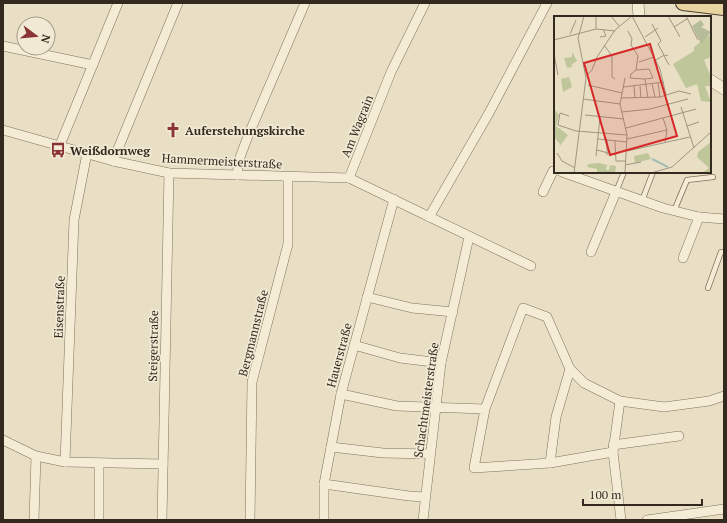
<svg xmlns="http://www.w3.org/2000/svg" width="727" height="523" font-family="'PT Serif',serif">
<rect width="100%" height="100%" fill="#e9dfc4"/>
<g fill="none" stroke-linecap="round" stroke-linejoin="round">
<g stroke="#82715c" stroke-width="6">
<g id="service">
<path d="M616,192L624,172"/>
<path d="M642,201L653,172"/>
<path d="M674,211L687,180L713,177"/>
<path d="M708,288L721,252H724"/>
</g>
</g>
<g stroke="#82715c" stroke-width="10">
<g id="minor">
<path d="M3,46L93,65"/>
<path d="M3,130L113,161L169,173L349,178L531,266"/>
<path d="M60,145L118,3"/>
<path d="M113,161L178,3"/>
<path d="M562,172L663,208L699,217L724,219"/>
<path d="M237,175L239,160L248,136L305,3"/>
<path d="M349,178L391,72L425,3"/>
<path d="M543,192L553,171H555"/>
<path d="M429,217L489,113L547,3"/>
<path d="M591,252L616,192"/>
<path d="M683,258L699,217"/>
<path d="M367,297L412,308L453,312"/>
<path d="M354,345L400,358L441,363"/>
<path d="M570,369L584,383L620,401L664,407L709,401L724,396"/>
<path d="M341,394L397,406L485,409L523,308L547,317L570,369L556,417L550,463L474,468L485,409"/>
<path d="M620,401L613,452L621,520"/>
<path d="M3,440L36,456L65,462L163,464"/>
<path d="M613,445L679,436"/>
<path d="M331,447L383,453L430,454"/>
<path d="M65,462L74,220L87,153"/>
<path d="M550,463L613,452"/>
<path d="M324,484L409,496L425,497"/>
<path d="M34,520L36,456"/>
<path d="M99,520V463"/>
<path d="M162,520L169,173"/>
<path d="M250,520L252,382L288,244V177"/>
<path d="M324,520V484L341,394L394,199"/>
<path d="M423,520L441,363L469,237"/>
<path d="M647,520L724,509"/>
</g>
</g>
<g stroke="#82715c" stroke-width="12">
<g id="tertiary">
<path d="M638,3L639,17"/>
<path d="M710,80L724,89"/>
</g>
</g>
<g stroke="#504030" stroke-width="16">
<path id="primary" d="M683,3L724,8"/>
</g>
<use href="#service" stroke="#f5ecd6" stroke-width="4.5"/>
<use href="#minor" stroke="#f5ecd6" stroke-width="9"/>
<use href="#tertiary" stroke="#f5ecd6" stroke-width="11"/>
<use href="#primary" stroke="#e8d4a0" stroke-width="14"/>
</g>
<defs>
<g id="church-bare" transform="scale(1.2)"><path d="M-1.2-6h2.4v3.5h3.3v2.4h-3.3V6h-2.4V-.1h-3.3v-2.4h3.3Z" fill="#8a3533" stroke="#f1e9d3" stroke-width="2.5" paint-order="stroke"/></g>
<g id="bus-bare" transform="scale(1.2)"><path d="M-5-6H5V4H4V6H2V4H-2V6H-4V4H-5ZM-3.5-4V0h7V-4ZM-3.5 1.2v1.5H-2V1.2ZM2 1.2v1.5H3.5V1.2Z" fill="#8a3533" stroke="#f1e9d3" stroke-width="2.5" paint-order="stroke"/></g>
</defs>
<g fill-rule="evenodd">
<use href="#church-bare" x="173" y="130"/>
<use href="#bus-bare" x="58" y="150"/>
</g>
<g text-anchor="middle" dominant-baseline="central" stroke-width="3.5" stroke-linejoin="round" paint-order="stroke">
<g font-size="12" fill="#33291f" stroke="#f1e9d3">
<text transform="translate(357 126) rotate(-68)">Am Wagrain</text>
<text transform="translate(222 161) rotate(3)">Hammermeisterstraße</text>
<text transform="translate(59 307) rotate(-88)">Eisenstraße</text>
<text transform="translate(253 333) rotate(-76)">Bergmannstraße</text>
<text transform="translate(153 346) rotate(-89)">Steigerstraße</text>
<text transform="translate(339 355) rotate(-75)">Hauerstraße</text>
<text transform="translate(426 400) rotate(-82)">Schachtmeisterstraße</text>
</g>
<g font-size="12" font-weight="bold" fill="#33291f" stroke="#f1e9d3" text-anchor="start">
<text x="185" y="130">Auferstehungskirche</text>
<text x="70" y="150">Weißdornweg</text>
</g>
</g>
<g transform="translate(554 16)">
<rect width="157" height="157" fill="#e9dfc4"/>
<path d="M157,18V41L150,44L157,61V70H151L157,86L147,85L143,68L132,72L119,48L140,35V31ZM18,36L23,45L18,48V51L13,52L10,42L18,41ZM0,93L5,99L2,110L14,119L5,131L6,128L0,121ZM157,126V157H148L155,152L143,141L144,136ZM45,147L53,149L52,154H55L56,149L62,150L61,157H43V153L33,151L34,148Z" fill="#bfc699"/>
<path d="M147,4L150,9L147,11L157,16L147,28L138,10Z" fill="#b6bb98"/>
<path d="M94,137L97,143L81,147L80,140Z" fill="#bfc699"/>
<path d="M15,61L18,71L9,76L7,63Z" fill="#bfc699"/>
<path fill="none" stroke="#a5bdb6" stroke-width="2" d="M98,143L114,151"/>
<path fill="none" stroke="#a09682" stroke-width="1" d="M42,0V13M57,0L65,10M78,0L106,53L112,79M114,0L126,21M132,0L144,24M98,8L107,25L104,28L110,39L102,44M120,11L133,3M74,15L78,23L77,29L84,40L82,54M16,18L22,4M46,21L52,20L49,13M91,21L104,12M0,24L42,13L61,15M50,29L58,40V61L61,63M0,38L4,59M114,39L110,40L115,49M85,46L100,41M33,59L38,54L43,41L61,14L78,0M71,62L66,88L73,119L71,157M91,63L99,62L95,53L82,54L77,58L76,62L91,63L94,82M104,67L106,81M98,68L101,81M34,69L68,77M80,70L81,82M86,70L87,82M69,71L110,66M67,82L106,81L125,75L137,78M29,83L66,88M127,91L140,132M68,96L96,93L134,83M31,99L70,103M15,100L6,97L4,109L22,115L73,119M109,102L113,114L111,127M133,110L145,106M72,112L142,93M44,123L73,126M73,123L113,114M61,125L62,145H72M43,134L62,139M73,135L136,121M3,137L8,145L21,152M53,139V124M42,140L46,101M71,149L87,146M20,157L32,62L24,22L30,0M97,157L118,151L157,116"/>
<path fill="#d62828" fill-opacity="0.15" stroke="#d62828" stroke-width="2" d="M96,28L123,120L56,139L30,47Z"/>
<rect width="157" height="157" fill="none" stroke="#33291f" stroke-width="2"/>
</g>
<rect width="727" height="523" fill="none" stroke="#33291f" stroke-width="8"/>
<g transform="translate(36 36) rotate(106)"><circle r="19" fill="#f1e9d3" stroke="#a59c8b"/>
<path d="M0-3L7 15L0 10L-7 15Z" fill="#8a3533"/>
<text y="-6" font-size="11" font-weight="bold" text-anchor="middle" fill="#33291f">N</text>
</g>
<path d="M583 499v6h119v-6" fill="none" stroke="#33291f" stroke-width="2"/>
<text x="589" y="499" font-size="12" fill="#33291f" stroke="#f1e9d3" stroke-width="3" paint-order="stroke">100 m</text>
</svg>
